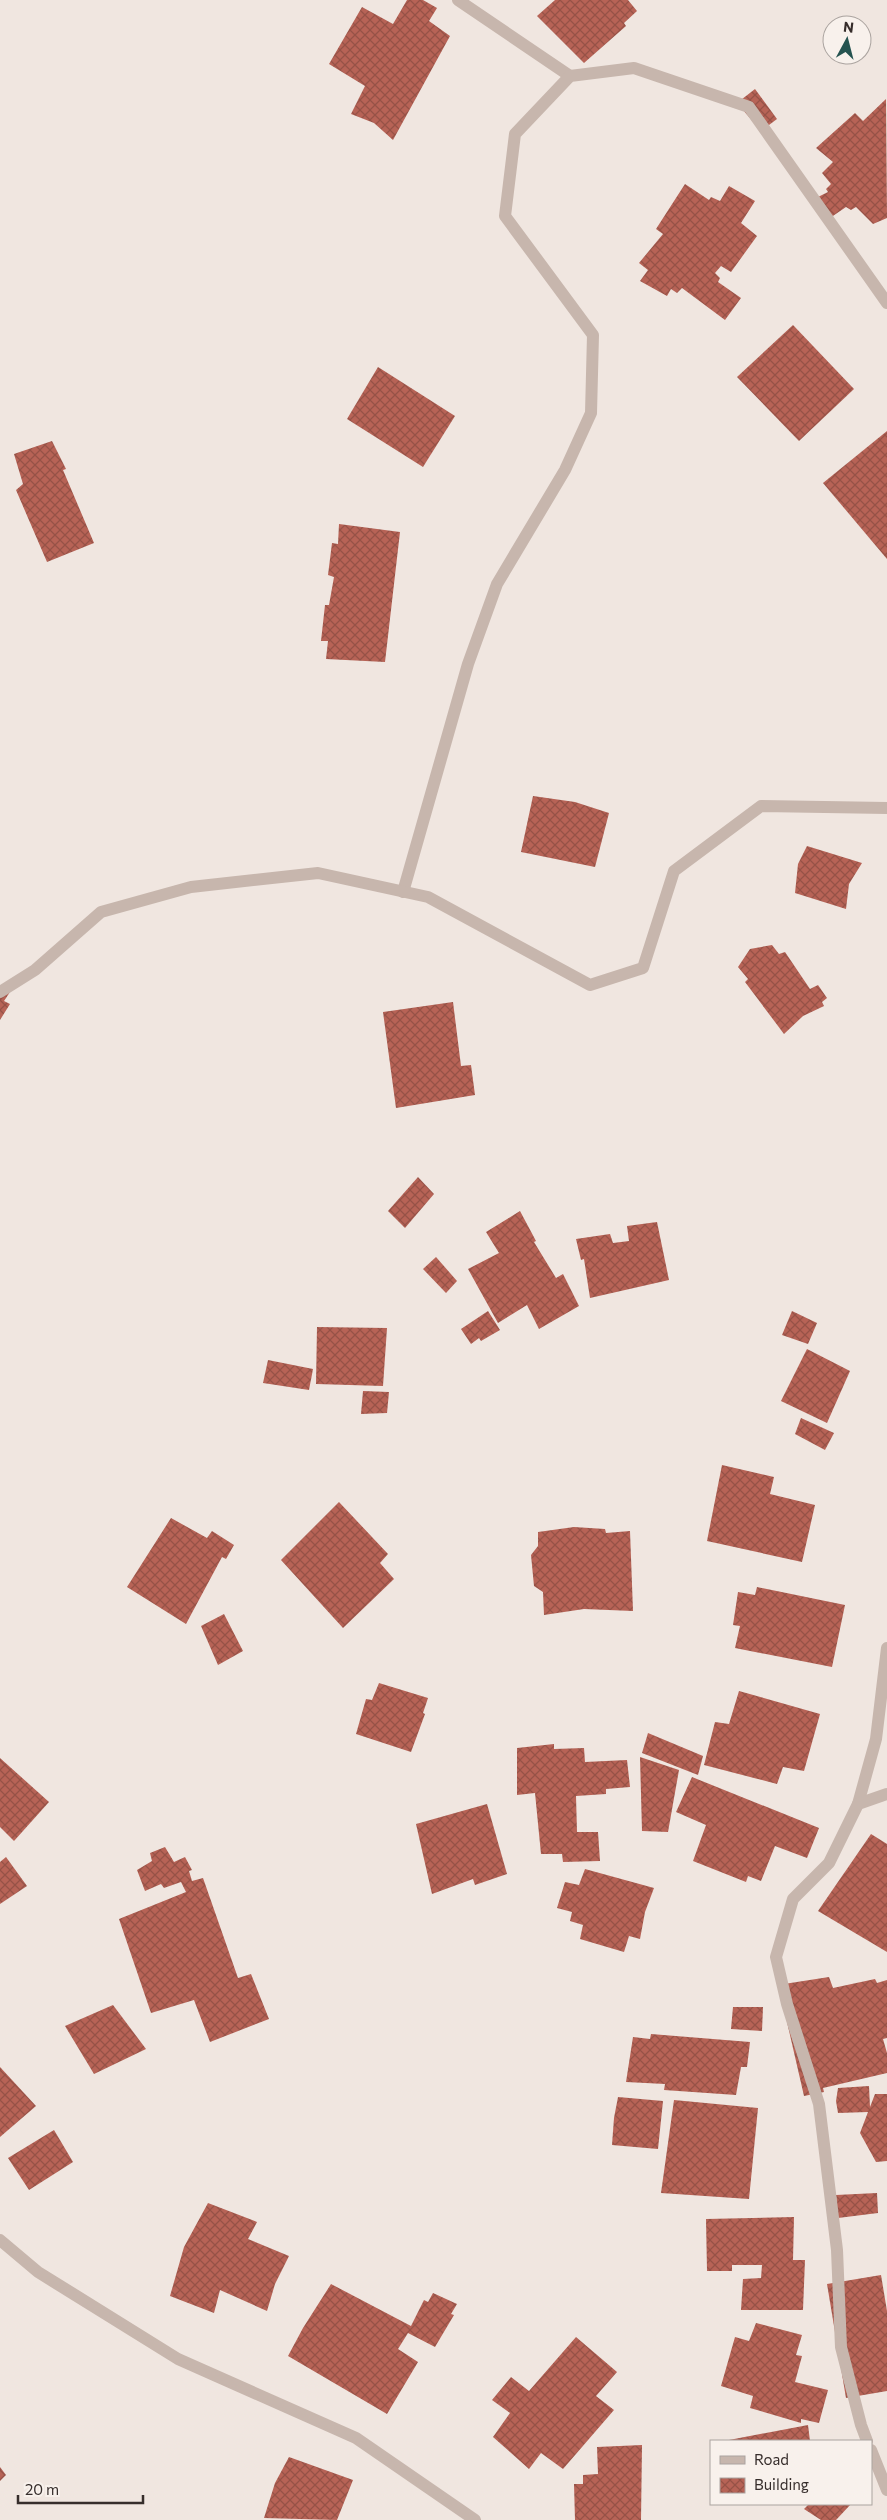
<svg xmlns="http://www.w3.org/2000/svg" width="887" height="2520" font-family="Commissioner,sans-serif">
<defs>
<pattern id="building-cross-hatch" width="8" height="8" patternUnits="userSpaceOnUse" patternTransform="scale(1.25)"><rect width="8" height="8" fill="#b76356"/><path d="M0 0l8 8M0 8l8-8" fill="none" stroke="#965247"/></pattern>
</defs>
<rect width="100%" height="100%" fill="#f0e6e0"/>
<g fill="url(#building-cross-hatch)">
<path d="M407,0H423L437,8L429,21L450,36L393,140L374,123L351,114L365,86L329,64L362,7L393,24Z"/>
<path d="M555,0H628L637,11L624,23L626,26L584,63L537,16Z"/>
<path d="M755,89L777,119L761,131L737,103Z"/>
<path d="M886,99L887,218L873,224L856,207L851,210L846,207L827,220L812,200L828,192L826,189L831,184L822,173L833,162L816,148L855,113L863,121Z"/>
<path d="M685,184L709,200L711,197L720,201L729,186L755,201L741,223L757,236L731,272L721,266L715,273L720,278L718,282L741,298L725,320L682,288L677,293L671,289L667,296L640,281L648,270L639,263L663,234L656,229Z"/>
<path d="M793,325L854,389L799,441L737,377Z"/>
<path d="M378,367L455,416L423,467L347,419Z"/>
<path d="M887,431V559L823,483Z"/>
<path d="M52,441L66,469L63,470L94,543L47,562L16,490L23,484L14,454Z"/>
<path d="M339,524L400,532L385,662L326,659L328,641H321L325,605H329L334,577L328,575L332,543L338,544Z"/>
<path d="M533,796L575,802L609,813L595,867L521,852Z"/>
<path d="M807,846L862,863L849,884L846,909L795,893L798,864Z"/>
<path d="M772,945L779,954L785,952L810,989L818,985L827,998L822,1002L824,1006L803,1016L784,1034L745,982L748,979L738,967L750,949Z"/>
<path d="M12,989L4,1001L10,1004L0,1020V992Z"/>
<path d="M453,1002L461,1066L471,1065L475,1095L396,1108L383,1012Z"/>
<path d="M418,1177L434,1194L405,1228L388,1211Z"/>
<path d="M520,1211L536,1241L534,1242L556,1278L563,1274L579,1306L539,1329L527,1305L498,1323L468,1269L499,1253L486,1232Z"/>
<path d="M657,1222L669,1280L590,1298L584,1259L581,1260L576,1239L610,1234L613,1243L629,1241L627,1226Z"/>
<path d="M436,1257L457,1281L446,1293L423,1269Z"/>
<path d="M488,1311L500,1330L481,1341L479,1338L471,1344L461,1329Z"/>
<path d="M792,1311L817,1323L808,1344L782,1335Z"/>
<path d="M317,1327L387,1328L383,1386L316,1384Z"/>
<path d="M807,1349L850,1371L827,1423L781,1401Z"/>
<path d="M268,1360L313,1369L309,1390L263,1383Z"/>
<path d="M363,1391L389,1392L387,1413L361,1414Z"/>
<path d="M801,1418L834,1433L825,1450L795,1434Z"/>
<path d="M722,1465L774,1477L770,1494L815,1505L802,1562L707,1541Z"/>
<path d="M339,1502L388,1554L380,1563L394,1579L343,1628L281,1560Z"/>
<path d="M171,1518L207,1538L212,1531L234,1545L226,1559L222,1557L186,1624L127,1587Z"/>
<path d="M574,1527L605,1529L606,1533L630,1531L633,1611L584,1609L544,1615L543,1592L534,1586L531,1555L538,1546V1532Z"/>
<path d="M757,1587L845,1605L832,1667L735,1648L740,1626L733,1625L738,1592L755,1595Z"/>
<path d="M224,1614L243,1651L218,1665L201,1626Z"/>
<path d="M379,1683L428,1698L423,1713L425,1714L411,1752L356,1734L366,1699L372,1700Z"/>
<path d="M739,1691L820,1714L804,1771L783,1767L777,1784L704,1765L715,1722L729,1724Z"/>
<path d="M648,1733L703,1756L698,1775L642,1753Z"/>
<path d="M554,1744V1749L584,1748L585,1762L627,1760L630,1787L606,1789V1794L576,1796L577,1832H598L600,1861L563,1862L562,1854H541L535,1793L517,1795V1748Z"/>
<path d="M640,1757L679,1770L668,1832L642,1831Z"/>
<path d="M0,1758L49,1802L14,1841L0,1827Z"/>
<path d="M692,1777L819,1828L807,1858L775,1846L761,1881L748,1876L746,1882L693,1861L706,1825L676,1812Z"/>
<path d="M487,1804L507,1874L475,1885L473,1879L432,1894L416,1824Z"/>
<path d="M871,1834L887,1844V1952L818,1911Z"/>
<path d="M165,1847L174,1862L185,1857L192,1870L189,1871L192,1881L203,1878L238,1978L251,1974L269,2019L210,2042L194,2000L151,2013L119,1919L186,1892L181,1882L164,1888L161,1884L145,1891L137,1870L152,1861L150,1853Z"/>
<path d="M6,1857L27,1886L0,1904V1862Z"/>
<path d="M585,1869L654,1888L645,1912L640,1939L629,1936L624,1952L580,1939L583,1925L570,1921L572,1912L557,1908L565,1882L579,1885Z"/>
<path d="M829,1977L833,1988L875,1979L877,1983L887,1980V2038L883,2039L887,2053V2073L823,2088L824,2092L804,2096L787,2022L784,1984Z"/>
<path d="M113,2005L146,2049L94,2074L65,2026Z"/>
<path d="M733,2007H763L762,2031L731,2029Z"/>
<path d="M651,2034L750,2042L747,2067H741L736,2095L664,2090L665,2084L626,2082L633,2037L650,2039Z"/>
<path d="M0,2067L36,2106L0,2137Z"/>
<path d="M869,2086L870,2107L875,2094H887V2161L876,2162L860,2133L868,2112L838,2113L836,2101L838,2088Z"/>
<path d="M618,2097L663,2101L658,2149L612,2145L614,2118Z"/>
<path d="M674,2100L758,2108L749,2199L661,2193Z"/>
<path d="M54,2130L73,2162L29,2190L8,2158Z"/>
<path d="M877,2193L878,2213L838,2218L836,2195Z"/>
<path d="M208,2203L257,2222L248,2239L289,2256L275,2284L267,2311L220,2290L214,2313L170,2296L184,2247Z"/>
<path d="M794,2217L793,2260H805L803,2310H741L743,2279L761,2278L762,2265H732V2271H707L706,2219Z"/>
<path d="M881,2275L887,2311V2391L846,2398L827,2284Z"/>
<path d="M331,2284L411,2326L424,2300L428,2302L433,2293L457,2304L451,2314L454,2315L435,2347L408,2333L398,2349L418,2362L387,2414L288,2356L303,2328Z"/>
<path d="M756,2323L802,2335L796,2355L802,2356L795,2382L828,2390L819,2423L801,2419V2423L750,2408L753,2396L721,2386L735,2337L749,2341Z"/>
<path d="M576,2337L617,2372L596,2396L614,2410L563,2469L541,2453L529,2469L493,2437L510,2413L492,2400L511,2377L529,2391Z"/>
<path d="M808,2425L810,2441H729V2440Z"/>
<path d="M642,2445L641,2520H575L574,2484H583V2475L598,2474L597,2447Z"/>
<path d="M289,2457L353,2480L337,2520L264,2518L275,2483Z"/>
<path d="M0,2467L6,2475L0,2481Z"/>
<path d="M809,2504H851L836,2520H821L804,2509Z"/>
</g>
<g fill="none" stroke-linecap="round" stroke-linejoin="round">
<g stroke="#c7b6ad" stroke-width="12">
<path d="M458,0L570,76"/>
<path d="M403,892L468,664L497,584L565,470L591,413L593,335L505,216L515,134L570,76L634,68L749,107L887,303"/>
<path d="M0,992L35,970L101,912L191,887L318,873L428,897L590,985L643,968L674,871L761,806L887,808"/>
<path d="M858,1804L876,1739L887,1648"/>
<path d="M0,2240L38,2272L178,2359L356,2438L475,2520"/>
<path d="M867,2441L861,2425L841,2347L837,2250L819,2104L787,2004L776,1957L793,1899L829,1863L858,1804L887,1794"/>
<path d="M871,2450L887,2490"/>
</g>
</g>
<rect x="710" y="2440" width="162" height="65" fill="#f8f1ec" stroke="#aaa39f"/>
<rect x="720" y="2456" width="25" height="8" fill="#c7b6ad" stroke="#aaa39f"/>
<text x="754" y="2465" font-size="15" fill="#362d2b">Road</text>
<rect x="720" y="2478" width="25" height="15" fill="url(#building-cross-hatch)" stroke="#aaa39f"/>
<text x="754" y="2490" font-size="15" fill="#362d2b">Building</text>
<g transform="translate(847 40) rotate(7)"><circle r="24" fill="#f8f1ec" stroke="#aaa39f"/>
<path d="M0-4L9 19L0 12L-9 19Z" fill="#255350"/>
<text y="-8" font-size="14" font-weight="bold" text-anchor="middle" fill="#362d2b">N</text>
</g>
<path d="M18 2495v8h125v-8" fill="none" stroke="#362d2b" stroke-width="2.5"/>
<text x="25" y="2495" font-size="15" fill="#362d2b" stroke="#f8f1ec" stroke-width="4" paint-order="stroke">20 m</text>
</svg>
